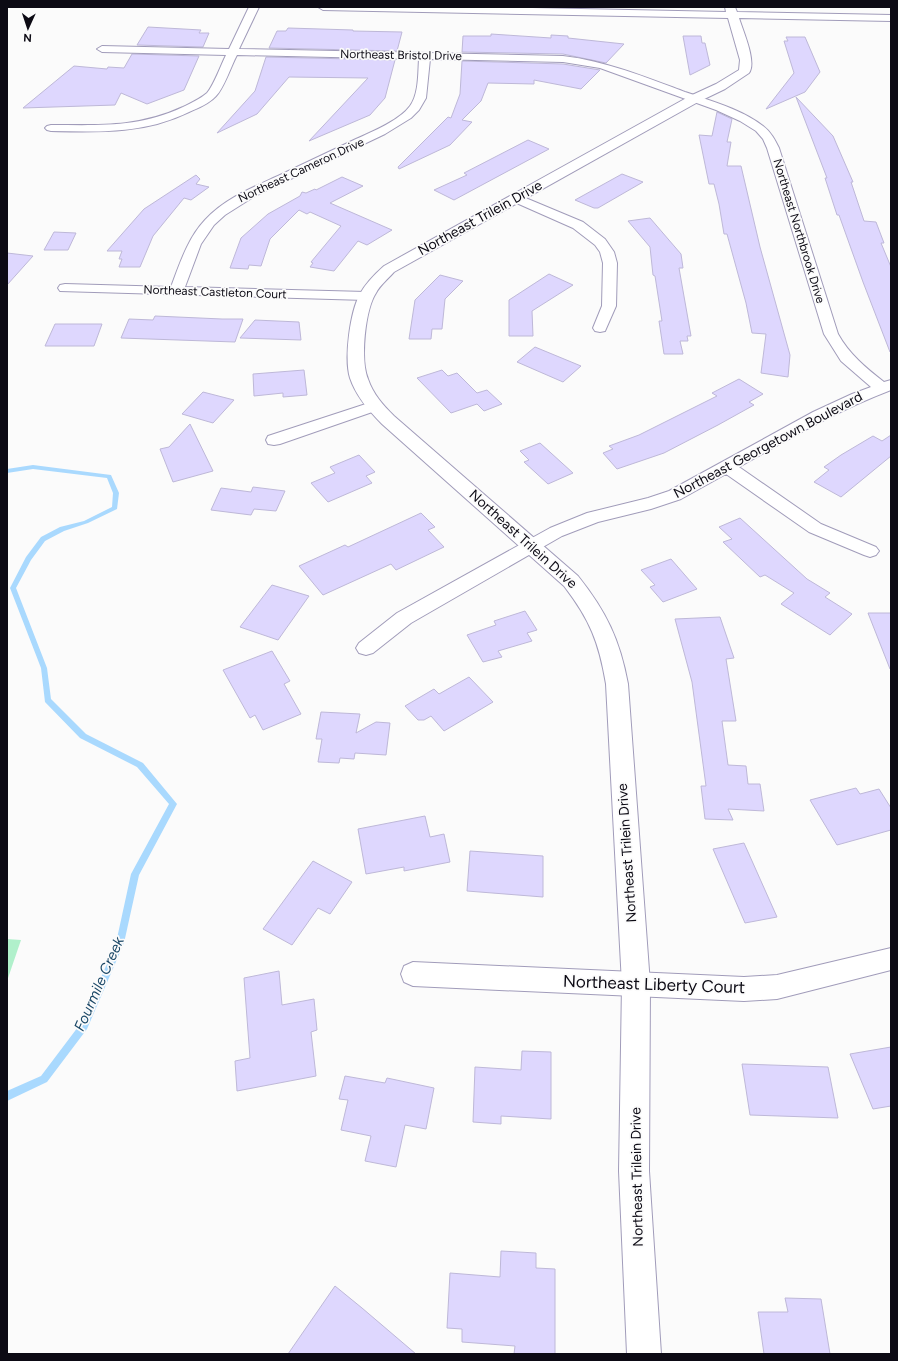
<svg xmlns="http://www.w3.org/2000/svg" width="898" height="1361" font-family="Figtree,sans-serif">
<rect width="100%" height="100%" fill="#fbfbfb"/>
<path fill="#b0f0cb" d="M7,939L21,940L7,981Z"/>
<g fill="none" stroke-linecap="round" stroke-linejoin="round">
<path fill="#a9d9fe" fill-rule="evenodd" d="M33,465L111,475L119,493L117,509L88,523L64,531L45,541L31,560L16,588L47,668L51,699L86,734L143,763L177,804L139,875L124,943L87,1029L47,1082L7,1101V1091L41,1076L81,1023L116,943L131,874L169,804L137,767L80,738L45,702L41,668L10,588L26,557L41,537L60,527L84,521L112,507L113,493L107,478L33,469L7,473V469Z"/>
</g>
<g fill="#ded7fe" stroke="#beb8d8">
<path d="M148,27L201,30L199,33H209L203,47L137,45Z"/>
<path d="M288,28L353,30V31L402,32L397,51L269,48L277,31H286Z"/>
<path d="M491,34L551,38V35L568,36V38L624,44L606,63L563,54L462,52L463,36H491Z"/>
<path d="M683,36H701L702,43H705L710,65L690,75Z"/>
<path d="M786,37H805L820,72L805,92L766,109L794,73L784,41H788Z"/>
<path d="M132,54L199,56L184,90L147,104L121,93L115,105L23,108L74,66L107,69L108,67L124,68Z"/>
<path d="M266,57L395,60L385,98L370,115L309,141L368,78L289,77L257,114L217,133L255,91Z"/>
<path d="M462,61L563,64L600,70L581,89L534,80V84L488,83L481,101L462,120L472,122L450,145L399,169L398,167L448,117L451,118L460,94Z"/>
<path d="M796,97L833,136L853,182H851L864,221L876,222L884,243H881L891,267V351L890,352L863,282L839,215H837L825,178H827Z"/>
<path d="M717,112L732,119L727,142H731L727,166H741L760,247L790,355L788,377L761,373L766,334L752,333L746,303L727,234H724L719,204L714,184H709L699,135L712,136Z"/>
<path d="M528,140L549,149L454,200L434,190L467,175L464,173Z"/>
<path d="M622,174L643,182L598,208H594L575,200Z"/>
<path d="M196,175L200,179L196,184L209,187L191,200L184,198L153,236L140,267H119L122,259H119L122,251H107L144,209Z"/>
<path d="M342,177L363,186L330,203L392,230L367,245L358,241L334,271L310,267L313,263L311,262L341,226L310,212L307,214L299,210L270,239L261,266L249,265L248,269L230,268L241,238L268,214L300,196L302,192L306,193L315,189L316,190Z"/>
<path d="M650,218L681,254L683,268H679L691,336H687L688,341H680L683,354H664L659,321H662L655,276L653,275L650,247L628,221Z"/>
<path d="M54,232L76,233L68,250H44Z"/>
<path d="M7,253L33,256L7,285Z"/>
<path d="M549,274L573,285L532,311L533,336H509V300Z"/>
<path d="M440,275L463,281L445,299L442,329H432L431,339H409L415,300Z"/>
<path d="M155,316L222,319H243L235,342L121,338L129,319L153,320Z"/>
<path d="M255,320L299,322L301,340L240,338Z"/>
<path d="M55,324H102L94,346H45Z"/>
<path d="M535,347L581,366L563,382L517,362Z"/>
<path d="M304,370L307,395L283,397V393L254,396L253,374Z"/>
<path d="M442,370L448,376L457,373L477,393L487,390L502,404L484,411L477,404L451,413L417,378Z"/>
<path d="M739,379L763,394L749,402L754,405L718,425L664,453L617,469L603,453L613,449L609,446L639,435L717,396L712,393Z"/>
<path d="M203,392L234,400L213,423L182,414Z"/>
<path d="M190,424L213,471L173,482L160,449L169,447Z"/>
<path d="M891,435V456L841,497L814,482L829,470L824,467L841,455L873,436L882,441Z"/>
<path d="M540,443L573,473L548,484L524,462L529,460L520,451Z"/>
<path d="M359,455L375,472L366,476L372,483L328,502L311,483L335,473L330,467Z"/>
<path d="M253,487L285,491L276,511L254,509L251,515L211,510L221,488L251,492Z"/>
<path d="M421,513L435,527L428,530L444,547L396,570L391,564L323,595L299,566L345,545L348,547Z"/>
<path d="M740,518L807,579L830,593L825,597L852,614L830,635L781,604L794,593L765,575L760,577L723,542L732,539L719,527Z"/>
<path d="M671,559L697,589L663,602L650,587L655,585L641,570Z"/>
<path d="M272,585L309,596L278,640L240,627Z"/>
<path d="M525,611L537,630L527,633L532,641L498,651L502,657L483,662L467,635L496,625L494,621Z"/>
<path d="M868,613H891V669H890Z"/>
<path d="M720,617L734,658L726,659L736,721H722L728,765L746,766L748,784H760L764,811L728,809L733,820L705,819L701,786H706L692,682L675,619Z"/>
<path d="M272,651L290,681L284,684L301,714L263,730L255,715L250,718L223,670Z"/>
<path d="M469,677L493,702L444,731L431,716L424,720H418L405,706L434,689L439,694Z"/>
<path d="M321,712L360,714L356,733L376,722L390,723L386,755L355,753L354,759L340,758L339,763L318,762L322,739H316Z"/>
<path d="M856,788L860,794L879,789L891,808V830L837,845L810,800Z"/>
<path d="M425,816L430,837L444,834L450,862L404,871V867L366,874L358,829Z"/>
<path d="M744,843L777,917L745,923L713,849Z"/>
<path d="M470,851L543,856V897L467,891Z"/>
<path d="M313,861L352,882L330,914L318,908L292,945L263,929Z"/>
<path d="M279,971L282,1005L314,999L317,1030L311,1032L316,1076L237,1091L235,1061L250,1058L244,978Z"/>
<path d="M891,1047V1106L873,1109L850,1054Z"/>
<path d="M522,1051L551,1052V1119L501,1116V1124L473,1122L475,1067L521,1070Z"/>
<path d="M742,1064L828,1067L838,1118L750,1115Z"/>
<path d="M345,1076L385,1083L387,1078L434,1088L426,1129L405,1125L396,1167L365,1161L371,1136L341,1130L348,1100L339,1099Z"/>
<path d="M501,1251L536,1253V1268L555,1269V1354H514L515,1346L462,1342V1329L447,1328L450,1273L500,1277Z"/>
<path d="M335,1286L362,1308L416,1354H288Z"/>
<path d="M785,1298L821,1299L830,1354H764L758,1312H788Z"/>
</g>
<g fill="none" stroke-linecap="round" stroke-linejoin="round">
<g stroke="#a19cba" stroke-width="2">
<g id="street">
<path d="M249,7H259L239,49L563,56C606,61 645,77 685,92C711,101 741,109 763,126C771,132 775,140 779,148L838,334C849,354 866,368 884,382L891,380V390C838,410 789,439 739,467L821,524L876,547L879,551L876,555L870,557L864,555L809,532L726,474L681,499L651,509L598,522L562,536L411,623L373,653L366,655L359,653L356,648L359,643L397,613L550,528L587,513L648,498L669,491L813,412L852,394L871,387L841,361L824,334L767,148L763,139L756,131L740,121L716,110L600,68L563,62L430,59L426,98L419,110L411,118L385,134L255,196L225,215L214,225L201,244L185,287L366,292L371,293L373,296L371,299L366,300L60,291L58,288L60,285L65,284L171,287C180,263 188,238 205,220C225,198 254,187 280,175C305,163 331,151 356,139C372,132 400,120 410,106C419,94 418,73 419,59L237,55C231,66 224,88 216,96C209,104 198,108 189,112C144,134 100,132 51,131L47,130L45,128L47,126L51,125C99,125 138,128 183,107C191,103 200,99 207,93C214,85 221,65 226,55L102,52L97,49L102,46L229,49Z"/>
<path d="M516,194L583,222L605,239L614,252L617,263L616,306L605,331L600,332L595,331L593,328L602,306L603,263L600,252L595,245L573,228L512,201L510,198L512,195Z"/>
<path d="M375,401L381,403L383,406L381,409L280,444L274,445L268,444L266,440L268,436Z"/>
<path d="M891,948V970L777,999L744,1001L413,986L404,982L401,974L404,966L413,962L744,977L777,975Z"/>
</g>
</g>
<g stroke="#a19cba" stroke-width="2">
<path id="secondary" d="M318,7H490L726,12L725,7H735L737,12L891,15V21L739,18C743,31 757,62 749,73L725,89L698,102L394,272C388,279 380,285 376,293C365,310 360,360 368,379C373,394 383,405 394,416L578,576C606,611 620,640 628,684L650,984L649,1171L661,1354H627L619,1171L622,984L606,684C599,642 590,620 564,586L382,424C369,411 356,396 350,378C344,359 350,312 360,294C366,283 375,274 384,266L690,96L716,84L739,70L740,60L728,18L323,10Z"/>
</g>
<use href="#street" fill="#fff" fill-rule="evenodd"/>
<use href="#secondary" fill="#fff" fill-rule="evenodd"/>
</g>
<g text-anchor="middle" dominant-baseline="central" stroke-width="3.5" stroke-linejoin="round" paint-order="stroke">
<g font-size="12" fill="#0c0a14" stroke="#fbfbfb">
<text transform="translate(401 55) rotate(1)">Northeast Bristol Drive</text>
<text transform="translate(301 170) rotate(-25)">Northeast Cameron Drive</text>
<text transform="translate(799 231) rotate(73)">Northeast Northbrook Drive</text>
<text transform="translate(215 292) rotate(2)">Northeast Castleton Court</text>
</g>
<g font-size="14" fill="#0c0a14" stroke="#fbfbfb">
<text transform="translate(480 218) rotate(-29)">Northeast Trilein Drive</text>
<text transform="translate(768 445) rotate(-28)">Northeast Georgetown Boulevard</text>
<text transform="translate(523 539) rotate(42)">Northeast Trilein Drive</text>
<text transform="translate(627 853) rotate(-94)">Northeast Trilein Drive</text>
<text transform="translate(637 1177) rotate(-91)">Northeast Trilein Drive</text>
</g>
<g font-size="15" font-style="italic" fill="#1b4867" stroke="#fbfbfb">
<text transform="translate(99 984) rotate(-66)">Fourmile Creek</text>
</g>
<g font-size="17" fill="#0c0a14" stroke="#fbfbfb">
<text transform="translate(654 984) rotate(2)">Northeast Liberty Court</text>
</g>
</g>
<rect width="898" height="1361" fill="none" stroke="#0c0a14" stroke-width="16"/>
<g transform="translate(28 28) rotate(183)" stroke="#fbfbfb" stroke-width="3" paint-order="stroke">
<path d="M0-3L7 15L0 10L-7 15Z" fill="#0c0a14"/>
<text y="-6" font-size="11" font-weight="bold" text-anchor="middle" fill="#0c0a14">N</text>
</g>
</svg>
